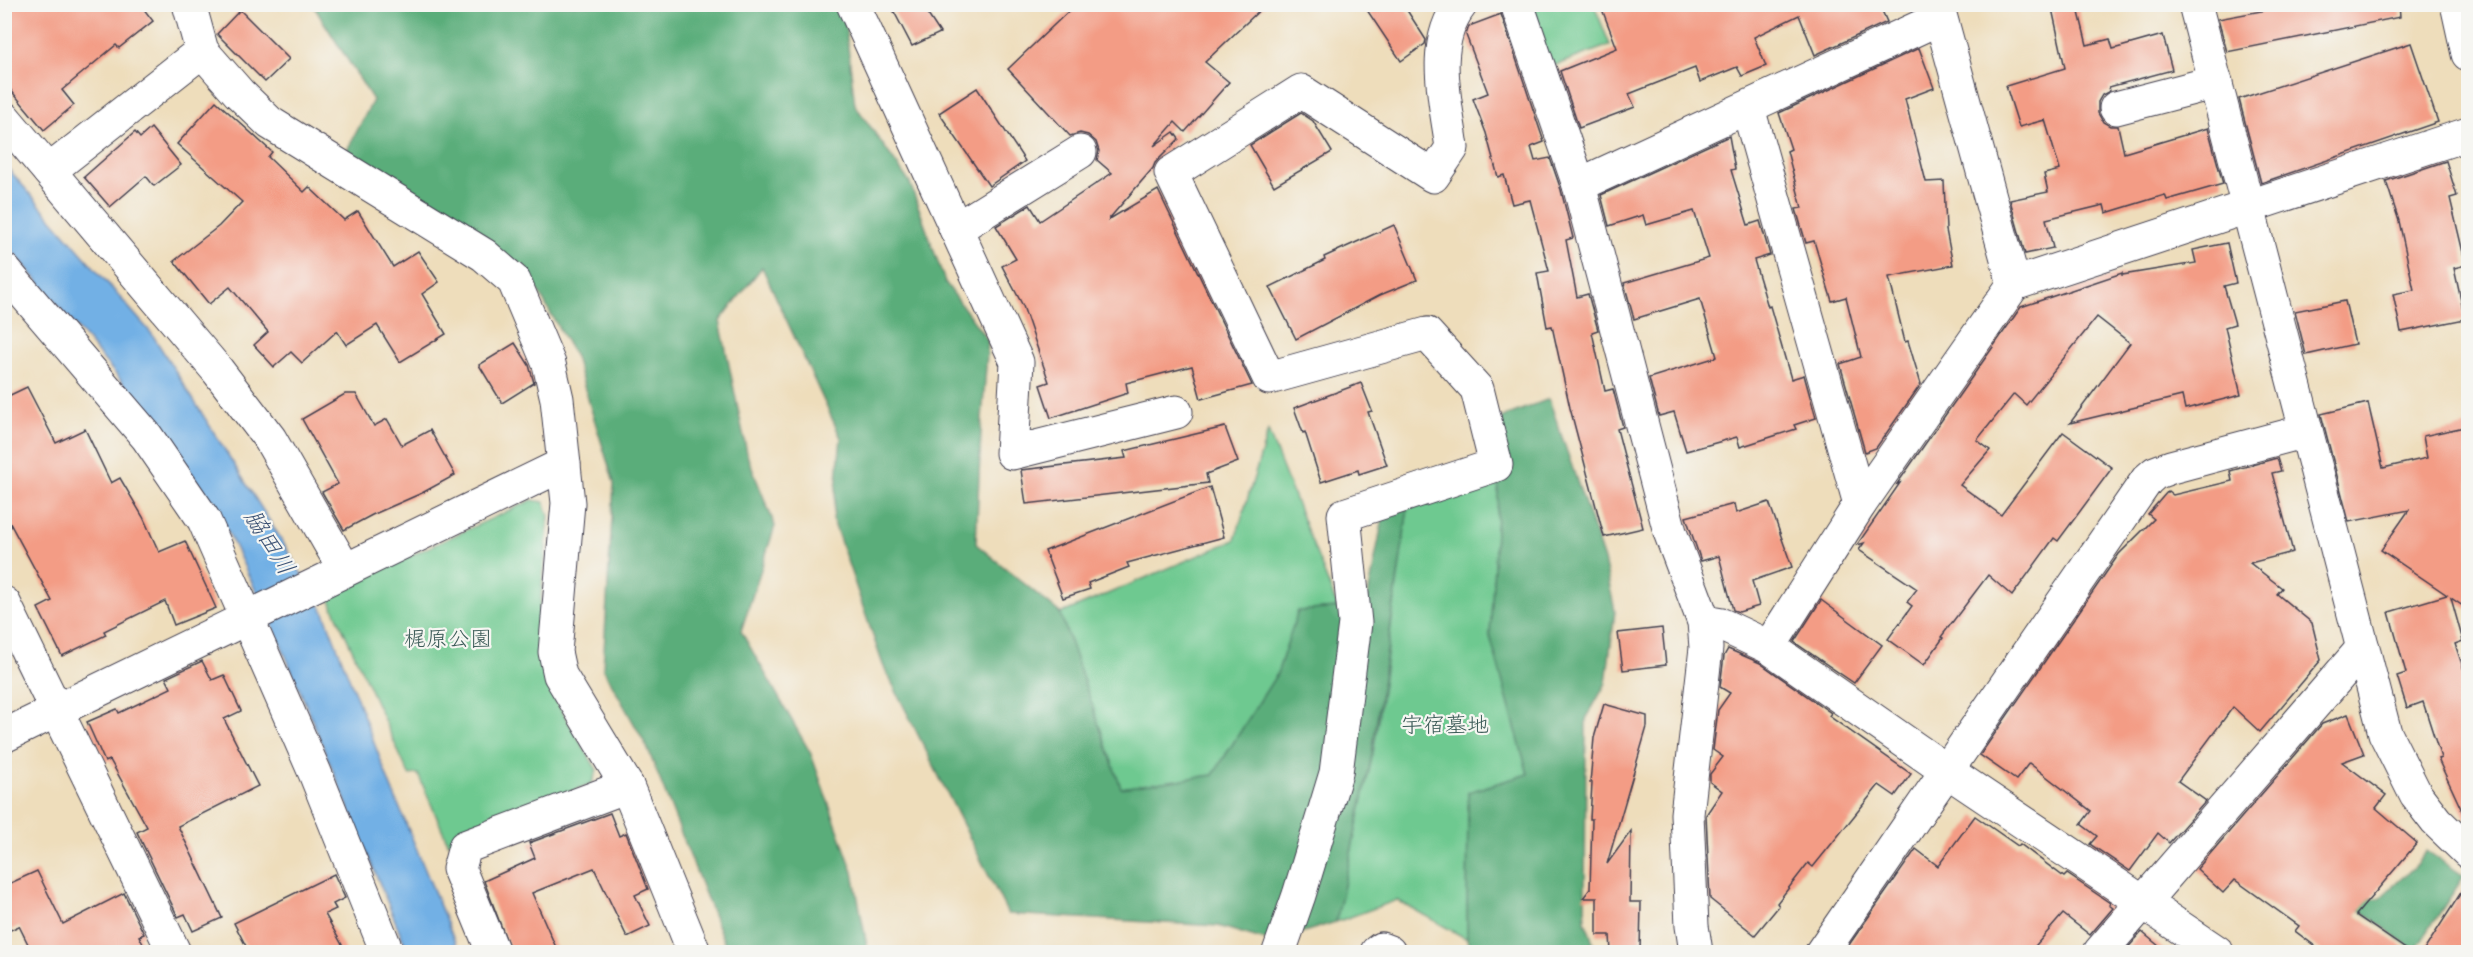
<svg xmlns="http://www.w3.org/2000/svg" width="2473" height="957" font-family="'Gochi Hand','Klee One',sans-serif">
<rect width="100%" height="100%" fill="#f6f6f2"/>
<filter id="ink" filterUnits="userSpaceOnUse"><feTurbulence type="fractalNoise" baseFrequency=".0167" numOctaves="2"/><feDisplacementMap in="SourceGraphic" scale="12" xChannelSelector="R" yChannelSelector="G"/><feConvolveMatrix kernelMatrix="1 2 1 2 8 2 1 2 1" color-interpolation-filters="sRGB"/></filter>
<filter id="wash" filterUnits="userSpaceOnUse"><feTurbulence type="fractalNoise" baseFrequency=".008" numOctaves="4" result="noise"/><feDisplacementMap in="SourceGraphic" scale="24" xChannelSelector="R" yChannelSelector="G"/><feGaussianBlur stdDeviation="1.35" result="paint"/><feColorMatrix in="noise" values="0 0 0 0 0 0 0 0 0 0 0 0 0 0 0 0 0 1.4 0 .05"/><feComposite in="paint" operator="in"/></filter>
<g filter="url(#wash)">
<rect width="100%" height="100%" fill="#edb"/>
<g fill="#6ec990" stroke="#487666" stroke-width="1.5">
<path d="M1524,5H1594L1610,45L1548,68Z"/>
<path d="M1268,431L1338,608L1298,611L1277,674L1213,775L1121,788L1060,614L1235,540Z"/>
<path d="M1499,479L1490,636L1528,774L1468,792L1467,939L1397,900L1336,922L1374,748L1408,507Z"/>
<path d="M532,500L544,502L549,515L540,606L539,640L553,696L597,770L592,783L448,843L418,774L409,775L327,594Z"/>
</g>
<g fill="#5aad7a" stroke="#3e685a" stroke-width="1.5">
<path d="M313,5H843L855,105L910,183L945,282L988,341L981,432L976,544L1060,613L1121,788L1213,775L1277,674L1298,611L1366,606L1384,512L1408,507L1371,760L1336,922L1272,942L1218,926L1008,914L883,665L833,520L841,438L762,267L720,321L748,458L775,526L741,631L811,754L853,872L868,952H728L647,747L603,668L614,483L575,357L524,266L489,248L345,154L373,100Z"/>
<path d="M1549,399L1604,560L1615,611L1606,683L1586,719L1585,921L1597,952H1470L1467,939L1468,792L1528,774L1490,636L1499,479L1488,423Z"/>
<path d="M2427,851L2464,876L2415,951L2333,890L2362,898H2380L2413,868Z"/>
</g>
<path fill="#72b0e5" stroke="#4a6990" stroke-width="1.5" d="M4,164L152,334L279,536L323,610L391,787L459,952H408L279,640L228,532L170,439L5,242Z"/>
<g id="blocks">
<g fill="#f39c85">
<path d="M4,4H140L153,21L119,48L116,45L62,90L74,105L44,130L4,82Z"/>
<path d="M890,4H921L940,33L912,46Z"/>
<path d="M1076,4H1266L1205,62L1229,82L1185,132L1175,122L1154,146L1174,132L1179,139L1155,163L1153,168L1108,220L1158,190L1252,385L1201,399L1192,366L1126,383L1128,393L1051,418L1040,385L1049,382L1023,306L1002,266L1016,259L996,226L1030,205L1040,221L1112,173L1097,160L1099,151L1096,142L1088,135L1080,133L1070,136L1008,69Z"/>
<path d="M1363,4H1403L1426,40L1425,44L1401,61Z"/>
<path d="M1600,4H1879L1887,22L1815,55L1799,15L1754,37L1766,66L1742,76L1737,67L1700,82L1695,68L1629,94L1635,107L1579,128L1560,71L1617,48Z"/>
<path d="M2051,4H2077L2087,45L2110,39L2113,49L2163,35L2172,70L2109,87L2110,91L2102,95L2098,102V113L2103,122L2110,126H2118L2124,153L2208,128L2223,184L2167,200L2165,195L2106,213L2104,205L2046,219L2053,248L2025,254L2010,200L2048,192L2044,174L2060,170L2045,120L2019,127L2006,86L2065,68Z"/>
<path d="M2299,4H2399L2400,17L2227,52L2218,19Z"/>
<path d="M240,10L289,59L265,82L217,34Z"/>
<path d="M1501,14L1544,142L1531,147L1535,161L1550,158L1561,190L1573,238L1566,240L1577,297L1588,294L1598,330L1592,332L1605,391L1613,389L1623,427L1617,429L1643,528L1604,537L1570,408L1552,326L1547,327L1537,273L1549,271L1530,200L1512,204L1504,175L1498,177L1486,133L1473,99L1488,93L1466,35L1469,26Z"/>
<path d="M2411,43L2438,122L2261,183L2239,99Z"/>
<path d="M1919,48L1934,88L1905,99L1926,182L1944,181L1946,230L1953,265L1889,277L1905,342L1908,341L1921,384L1876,448L1865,452L1840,364L1861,357L1846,297L1832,301L1814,241L1806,243L1796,209L1802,208L1787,151L1791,149L1779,113Z"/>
<path d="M977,88L1025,161L989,186L939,113Z"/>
<path d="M216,101L272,152L268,157L304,192L309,187L344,220L358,211L393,267L418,251L439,282L422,294L446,334L400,362L377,325L346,345L337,331L302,363L291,352L274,367L254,345L268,332L230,287L209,304L174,261L219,226L242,202L177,144Z"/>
<path d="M1301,113L1313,121L1332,152L1274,186L1250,145Z"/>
<path d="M151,128L181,165L154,186L146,176L110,207L84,177L135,132L140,138Z"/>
<path d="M1729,136L1735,169L1731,170L1748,225L1760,221L1770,255L1754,260L1768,307L1770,306L1791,379L1804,375L1816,418L1794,425L1796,429L1740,447L1737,437L1686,451L1674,412L1659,416L1649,378L1717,357L1700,299L1634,319L1624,283L1709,258L1694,211L1646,225L1643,215L1609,226L1601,195Z"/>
<path d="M2446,161L2457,196L2450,198L2466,265L2454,268L2465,319L2401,332L2393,294L2414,290L2399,221L2386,181Z"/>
<path d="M1394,225L1417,280L1380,295L1296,339L1270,287L1325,260L1324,257Z"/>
<path d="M2227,243L2236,283L2224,286L2235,324L2225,327L2241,395L2185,409L2182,396L2070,423L2130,343L2097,317L2026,405L2014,394L1977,440L1990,450L1960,485L2001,515L2063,432L2112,468L2058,541L2054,538L2012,596L1988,575L1941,637L1943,638L1924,665L1888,639L1912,606L1907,602L1917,589L1859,550L1864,543L1857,545L1900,483L1897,484L2021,307L2122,273V275L2196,263L2193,250Z"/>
<path d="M2345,301L2355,344L2306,355L2295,311Z"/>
<path d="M515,343L529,365L534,383L502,403L479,365Z"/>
<path d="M1361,383L1372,411L1368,412L1387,465L1359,474L1358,470L1321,482L1305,432L1303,433L1294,408Z"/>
<path d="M27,387L56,443L85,429L111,483L120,478L143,517L159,552L185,541L216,608L174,625L165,601L104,631L106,635L62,656L38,608L52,601L4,512V398Z"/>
<path d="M345,394H356L374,426L387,419L402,445L430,430L455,475L422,493L372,515L344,530L322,492L338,484L302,419Z"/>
<path d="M2368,403L2383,468L2427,458L2423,436L2469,426V610L2451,598L2463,641L2455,644L2469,685V826L2438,759L2441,758L2423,702L2407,708L2397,676L2406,673L2389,612L2447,595L2381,550L2409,510L2349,522L2321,414Z"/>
<path d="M1225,427L1238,462L1206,474L1208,483L1026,504L1021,470L1126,458L1124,451Z"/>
<path d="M2277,458L2281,471L2272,473L2293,552L2250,563L2282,588L2277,594L2312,623L2321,660L2260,732L2233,707L2178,781L2206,801L2169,843L2158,833L2130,871L2090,844L2097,836L2081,824L2091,811L2029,763L2016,780L1980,755L2119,554L2154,519L2148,514L2168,491L2173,495L2232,481L2230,471Z"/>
<path d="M1210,487L1224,537L1127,563L1129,567L1088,583L1090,589L1063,598L1045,551Z"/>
<path d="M1769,502L1792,567L1752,581L1759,606L1739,612L1733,610L1719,556L1701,561L1686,517L1734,504L1736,513Z"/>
<path d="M1821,600L1882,645L1854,683L1794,642Z"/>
<path d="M1662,628L1666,665L1623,670L1618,633Z"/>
<path d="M1728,649L1760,663L1831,713L1829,716L1911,774L1895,796L1879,785L1813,867L1808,863L1777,903L1779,906L1755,935L1710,899L1706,815L1722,791L1710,782V774L1723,757L1713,750L1718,710L1730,693L1720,687L1724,656Z"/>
<path d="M202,661L212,680L224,675L241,711L224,719L258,786L178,826L222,918L193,931L185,914L178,917L137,832L147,827L110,760L105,762L87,722L117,709L119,713L171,688L166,678Z"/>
<path d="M1604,704L1647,716V727L1607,864L1631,831L1630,902H1641L1640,952H1611L1610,935H1597V898H1583L1590,889L1592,819H1590L1592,783H1590L1594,738Z"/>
<path d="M2348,714L2364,754L2342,762L2386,795L2376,808L2417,843L2356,915L2410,952H2323L2295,931L2299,926L2235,880L2223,893L2197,869L2322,724Z"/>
<path d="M610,813L619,836L626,833L648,889L635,895L650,926L627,937L594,868L532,893L558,952H511L484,881L535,858L529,843Z"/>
<path d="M1975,816L2018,846L2020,844L2064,877L2067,874L2110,903L2109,905L2113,908L2090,935L2063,914L2030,952H1844L1916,849L1938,866Z"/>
<path d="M37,871L63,924L124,893L144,934L139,936L147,952H32L19,926L4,933V886Z"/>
<path d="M334,874L345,898L333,904L336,909L325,914L346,952H249L234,923Z"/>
<path d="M2469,880V952H2423Z"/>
<path d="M2142,932L2166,952H2124Z"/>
</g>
</g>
</g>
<g filter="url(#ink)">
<use href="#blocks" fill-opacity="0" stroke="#413e4e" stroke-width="1.5"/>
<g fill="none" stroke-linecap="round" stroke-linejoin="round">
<g stroke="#413e4e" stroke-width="35">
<g id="minor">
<path d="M189,4L202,51L239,93L270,123L484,255L514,281L549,364L557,399L568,503L555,652L560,675L627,786L694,952"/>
<path d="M853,4L1017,362L1012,453L1176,412"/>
<path d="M1517,4L1579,185L1670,532L1704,622L1706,648L1687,814L1692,926L1696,952"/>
<path d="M1937,4L2014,284"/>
<path d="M2195,4L2385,733L2416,795L2436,821L2468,852"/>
<path d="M2457,4L2468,54"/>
<path d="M1748,108L1860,504"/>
<path d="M2116,108L2216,82"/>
<path d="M4,118L218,371L270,439L345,570"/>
<path d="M49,171L202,51"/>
<path d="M1579,185L1940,18"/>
<path d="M956,229L1080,152"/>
<path d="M4,270L147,437L204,520L315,773L387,952"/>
<path d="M4,603L174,952"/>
<path d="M1704,622L1722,625L1769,647L1947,771L2217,952"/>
<path d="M1769,647L1860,504L2014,284L2468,134"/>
<path d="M4,736L564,464"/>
<path d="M493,952L459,869L465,847L627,786"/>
<path d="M1279,952L1299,895L1336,773L1355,623L1344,515L1496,465L1477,389L1427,334L1269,378L1171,173L1301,91L1433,176L1452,148C1446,101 1429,45 1461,4"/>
<path d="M1377,952L1381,949L1389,952"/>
<path d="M1822,952L2147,480L2155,473L2171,467L2306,431"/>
<path d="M2100,952L2363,648"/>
</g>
</g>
<use href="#minor" stroke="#fff" stroke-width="33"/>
</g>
</g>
<g text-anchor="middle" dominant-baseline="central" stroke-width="4.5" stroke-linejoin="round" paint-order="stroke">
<g font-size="22" fill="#3d5c59" stroke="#f6f6f2">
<text x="448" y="642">梶原公園</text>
<text x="1445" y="728">宇宿墓地</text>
</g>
<g font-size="24" font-style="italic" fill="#3e5476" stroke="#f6f6f2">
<text transform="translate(267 544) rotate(58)">脇田川</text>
</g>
</g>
<rect width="2473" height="957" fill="none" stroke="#f6f6f2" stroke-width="24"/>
</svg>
